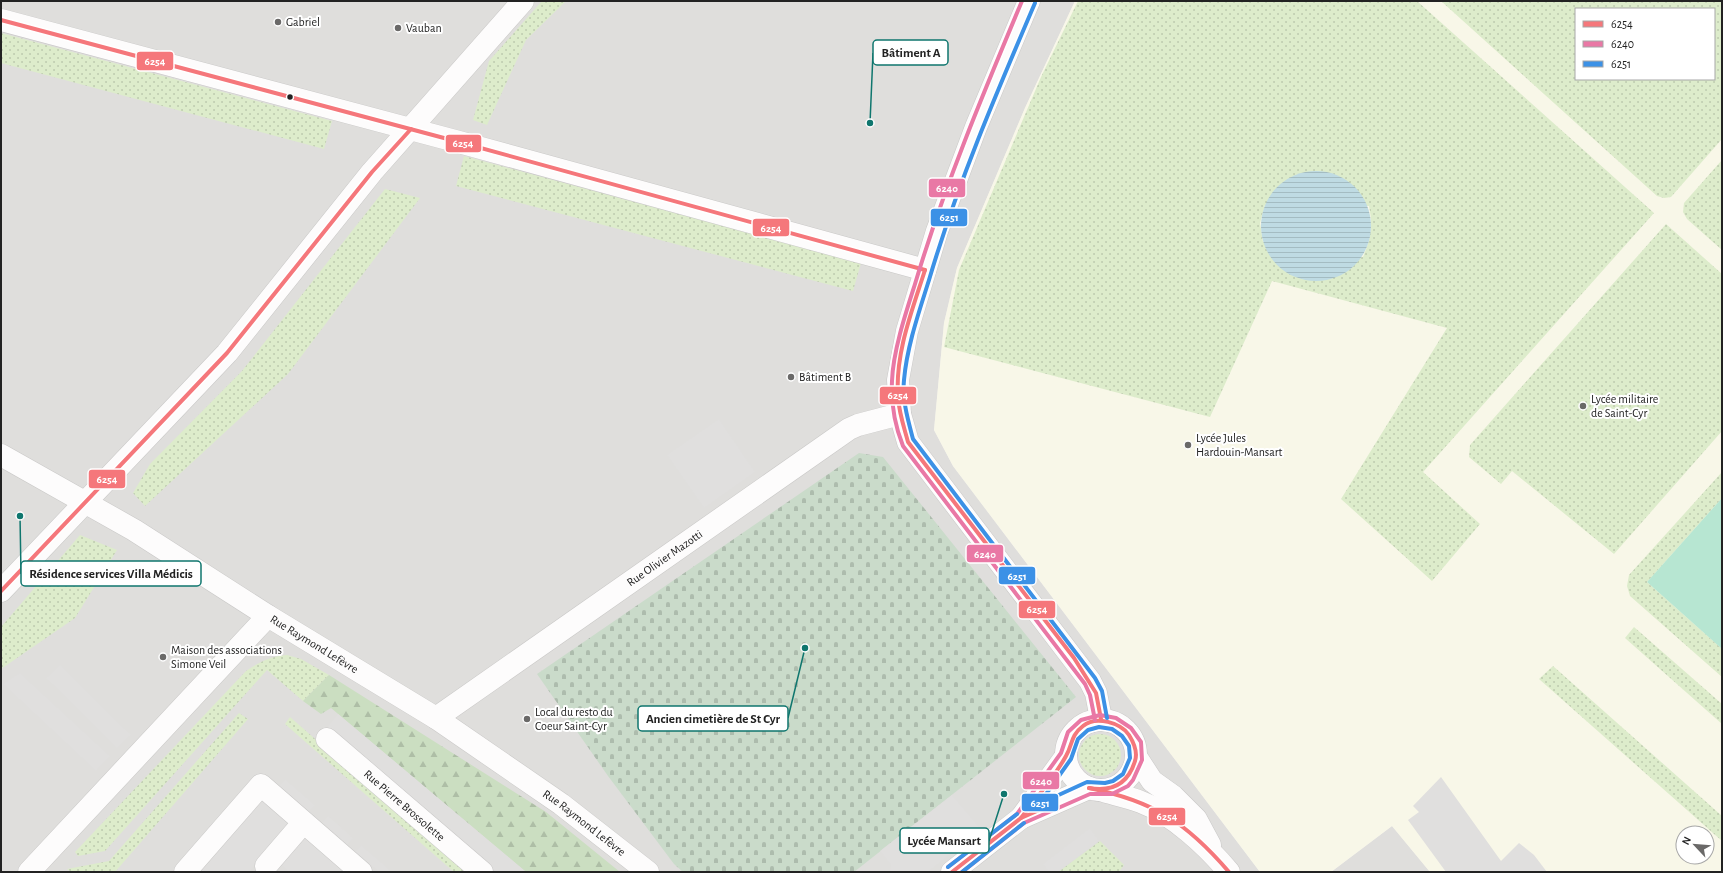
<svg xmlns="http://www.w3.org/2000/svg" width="1723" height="873" font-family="'Alegreya Sans',sans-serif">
<defs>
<pattern id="grass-dots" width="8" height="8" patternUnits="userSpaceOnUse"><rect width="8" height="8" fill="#ddeccb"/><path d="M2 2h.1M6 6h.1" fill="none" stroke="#bdcaae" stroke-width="1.8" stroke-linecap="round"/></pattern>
<pattern id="forest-firs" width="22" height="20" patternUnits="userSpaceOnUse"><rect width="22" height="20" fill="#cbdec1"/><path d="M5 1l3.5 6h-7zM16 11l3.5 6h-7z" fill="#aebea6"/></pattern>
<pattern id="cemetery-stones" width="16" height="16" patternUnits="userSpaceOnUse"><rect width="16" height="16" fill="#cadbca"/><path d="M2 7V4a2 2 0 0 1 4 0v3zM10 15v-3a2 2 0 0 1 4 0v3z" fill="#adbcad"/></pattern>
<pattern id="water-rules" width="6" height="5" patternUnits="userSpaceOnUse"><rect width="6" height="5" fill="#bfdbe3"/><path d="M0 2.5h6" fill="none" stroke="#a4bcc2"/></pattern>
</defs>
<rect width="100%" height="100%" fill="#f0eeeb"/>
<g fill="#dfdedc">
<path d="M1,1H1075L1025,108L957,268L944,323L934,430L953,466L1260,872H1Z"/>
<path d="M1392,826L1430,872H1331Z"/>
</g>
<path fill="#f8f7e8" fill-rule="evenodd" d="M1075,1H1722V872H1430L1392,826L1331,872H1260L953,466L934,430L944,323L957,268L1025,108ZM1576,9H1714V79H1576ZM1683,833H1707V857H1683Z"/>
<g fill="url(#grass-dots)" fill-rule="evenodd">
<path d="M542,1H566L526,40L487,125L473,120L489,61Z"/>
<path d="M1078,1H1417L1654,213L1423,472L1480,524L1432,581L1341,499L1447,328L1272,281L1210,417L944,347L959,270L1041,77ZM1265,205L1369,206C1373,225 1371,238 1363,257L1263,242L1260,223Z"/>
<path d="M1441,1H1722V139L1671,197L1664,198L1657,196ZM1576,9H1714V79H1576Z"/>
<path d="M1,33L332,121L324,149L1,63Z"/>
<path d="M464,156L861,263L853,291L456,186Z"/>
<path d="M1722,160V250L1687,219L1683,212L1684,203Z"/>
<path d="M385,189L420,198L288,374L145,506L133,493L150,464L242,371Z"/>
<path d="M1666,224L1722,274V431L1614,554L1512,471L1501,484L1469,457L1470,445Z"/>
<path d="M1722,472V498L1647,582L1722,649V677L1630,596L1627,586L1629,575Z"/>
<path d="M80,535L117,550L75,618L1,669V627Z"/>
<path d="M1634,627L1722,704V724L1625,638Z"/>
<path d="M287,655L301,659L329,675L303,701L267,670L105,851L78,856L75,852L246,671C259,662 271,656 287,655Z"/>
<path d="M1553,666L1722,816V841L1539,679Z"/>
<path d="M239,713L248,719L115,872H71L67,869L109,861Z"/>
<path d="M290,717L467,872H454L285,724Z"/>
<circle cx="1100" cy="755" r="21"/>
<path d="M1100,841L1124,865L1119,872H1058Z"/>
</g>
<path fill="url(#forest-firs)" d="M329,675L546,812L620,872H526L331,708L321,714L303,701Z"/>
<path fill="url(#cemetery-stones)" d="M859,453L883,457L1076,697L854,872H683L674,864L608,776L537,674Z"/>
<path fill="#b7e6d2" d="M1722,498V649L1647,582Z"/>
<g fill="#e0dfde">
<path d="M719,419L755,472L704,508L667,455Z"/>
<path d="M60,665L131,735L117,748L46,678Z"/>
<path d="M20,673L110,756L96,771L3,684Z"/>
<path d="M338,714L526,872H495L326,729Z"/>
<path d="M1441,777L1501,861L1519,843L1534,855L1547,872H1446L1408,820L1419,812L1413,806Z"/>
<path d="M285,779L315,805L309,812L279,786Z"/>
<path d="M952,795L981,829L928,872H890L891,865L880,851Z"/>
<path d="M262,798L292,823L249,872H198Z"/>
<path d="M328,816L353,838L347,845L322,823Z"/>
<path d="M1090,828L1099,841L1058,872H1049L1043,864Z"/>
<path d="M307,836L349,872H289L281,865Z"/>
<path d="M361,845L390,870L389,872H379L355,852Z"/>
</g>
<circle fill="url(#water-rules)" cx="1316" cy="226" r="55"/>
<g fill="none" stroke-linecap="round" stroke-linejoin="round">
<g stroke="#c9c8c7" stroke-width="23">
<g id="minor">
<path d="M1,20L459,142L925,270"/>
<path id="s1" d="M1,455L134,530L268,616L436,718L561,804L648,872"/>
<path d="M1,591L227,353L372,172L523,1"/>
<path id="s2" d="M436,718L849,429L858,425L900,414"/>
<path id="s3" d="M327,739L482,872"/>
<path d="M266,866L303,823"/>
<path d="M29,872L268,616"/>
<path d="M185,872L261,785L361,872"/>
</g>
</g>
<g stroke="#c9c8c7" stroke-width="23">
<g id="tertiary">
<path d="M1029,1L976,127L937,231L907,331L898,380L900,414L908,442L1090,681L1096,693L1101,719"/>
<circle cx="1101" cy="755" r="35"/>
<path d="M1137,758L1152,781L1173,796L1196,819L1210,845"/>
<path d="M1100,790C1113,794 1128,797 1141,802C1173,814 1207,846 1229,872"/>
<path d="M1021,818L1066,756"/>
<path d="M952,872L1021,818L1089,788"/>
</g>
</g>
<use href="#minor" stroke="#fdfcfc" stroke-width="22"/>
<use href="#tertiary" stroke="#fdfcfc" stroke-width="22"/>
<g stroke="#fff" stroke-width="7">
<g id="bus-1">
<path d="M1,20L459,142L925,270"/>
<path d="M925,270C912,311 895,353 898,397C899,413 904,427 908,442L1074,658L1096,693L1101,719"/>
<path d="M1,591L227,353L372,172L411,129"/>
<path d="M1089,788C1153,801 1186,822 1229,872"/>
<path d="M1021,818C1036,798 1054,778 1066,756C1073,744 1070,736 1083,726C1096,715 1121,723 1129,735C1134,743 1138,752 1135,761C1128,784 1112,792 1089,788"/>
<path d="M952,872L1021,818L1053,804"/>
</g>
</g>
<g stroke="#fff" stroke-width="7">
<g id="bus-2">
<path d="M1022,1C983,94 944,187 915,284C906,312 893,351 892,381C891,402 895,426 903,446L1085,684L1090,695L1095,720"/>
<path d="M948,867L1017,814L1061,753L1068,732L1081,720L1100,715L1116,718L1131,728L1141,742L1142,760L1133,780L1128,786L1112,794H1090L1024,823L962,872"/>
</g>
</g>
<g stroke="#fff" stroke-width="7">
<g id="bus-3">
<path d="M1035,3C996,94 957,185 929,280C919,312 907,346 904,380C902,400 908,420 913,439L1095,678L1102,691L1107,718"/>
<path d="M1099,727L1112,729L1122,736L1129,746L1130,758L1123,774L1113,781L1105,783L1087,782L1039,804L1071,759L1078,739L1088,730Z"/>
<path d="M948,867L1017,814"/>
<path d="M962,872L1024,823"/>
</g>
</g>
<use href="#bus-1" stroke="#f5777b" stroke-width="4"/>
<use href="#bus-2" stroke="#e978a5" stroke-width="4"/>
<use href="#bus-3" stroke="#3c91e6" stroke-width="4"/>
</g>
<g fill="#6a6968" stroke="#fff" stroke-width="1.5">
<circle cx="278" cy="22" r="4"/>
<circle cx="398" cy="28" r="4"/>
<circle cx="791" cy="377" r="4"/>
<circle cx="1583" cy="406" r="4"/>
<circle cx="1188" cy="445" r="4"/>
<circle cx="163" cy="657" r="4"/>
<circle cx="527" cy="719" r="4"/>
</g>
<circle fill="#222" stroke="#fff" stroke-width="1.5" cx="290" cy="97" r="3.5"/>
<g text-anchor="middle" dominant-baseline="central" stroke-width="4" stroke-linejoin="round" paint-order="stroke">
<g font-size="12" fill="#222" stroke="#fff" text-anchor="start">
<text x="286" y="22">Gabriel</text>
<text x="406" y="28">Vauban</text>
<text x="799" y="377">Bâtiment B</text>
<text x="1591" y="399">Lycée militaire<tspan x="1591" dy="14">de Saint-Cyr</tspan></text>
<text x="1196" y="438">Lycée Jules<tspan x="1196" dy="14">Hardouin-Mansart</tspan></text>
<text x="171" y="650">Maison des associations<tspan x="171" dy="14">Simone Veil</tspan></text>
<text x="535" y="712">Local du resto du<tspan x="535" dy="14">Coeur Saint-Cyr</tspan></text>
</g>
<g font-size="12" fill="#222" stroke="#fff">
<text stroke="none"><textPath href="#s2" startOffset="279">Rue Olivier Mazotti</textPath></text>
<text stroke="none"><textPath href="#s1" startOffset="366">Rue Raymond Lefèvre</textPath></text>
<text stroke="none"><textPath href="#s3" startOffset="102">Rue Pierre Brossolette</textPath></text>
<text stroke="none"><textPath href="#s1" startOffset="690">Rue Raymond Lefèvre</textPath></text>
</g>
</g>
<path fill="none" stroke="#0f766e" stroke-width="1.5" d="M870 123L873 53M20 516L21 574M805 648L788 718M1004 794L989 841"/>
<g fill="#0f766e" stroke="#fff" stroke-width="1.5">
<circle cx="870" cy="123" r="4"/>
<circle cx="20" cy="516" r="4"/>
<circle cx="805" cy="648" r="4"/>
<circle cx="1004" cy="794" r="4"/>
</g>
<g fill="#fff" stroke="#0f766e" stroke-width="1.5">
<rect x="873" y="40" width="75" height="25" rx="4"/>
<rect x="21" y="561" width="180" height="25" rx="4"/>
<rect x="638" y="706" width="150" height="25" rx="4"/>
<rect x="900" y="828" width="89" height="25" rx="4"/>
</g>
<g font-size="13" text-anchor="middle" font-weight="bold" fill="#222">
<text x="911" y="57">Bâtiment A</text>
<text x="111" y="578">Résidence services Villa Médicis</text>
<text x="713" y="723">Ancien cimetière de St Cyr</text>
<text x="944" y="845">Lycée Mansart</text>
</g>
<g stroke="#fff" stroke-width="1.5">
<rect x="136" y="51" width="38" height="20" rx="4" fill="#f5777b"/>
<rect x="445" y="134" width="37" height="19" rx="4" fill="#f5777b"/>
<rect x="928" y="178" width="38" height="20" rx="4" fill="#e978a5"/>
<rect x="930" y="208" width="38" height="19" rx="4" fill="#3c91e6"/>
<rect x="752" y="218" width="38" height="19" rx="4" fill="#f5777b"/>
<rect x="879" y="386" width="38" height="19" rx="4" fill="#f5777b"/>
<rect x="88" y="469" width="38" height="20" rx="4" fill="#f5777b"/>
<rect x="966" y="544" width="38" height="19" rx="4" fill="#e978a5"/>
<rect x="998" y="566" width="38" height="19" rx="4" fill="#3c91e6"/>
<rect x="1018" y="600" width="38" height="19" rx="4" fill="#f5777b"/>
<rect x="1022" y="771" width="38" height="19" rx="4" fill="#e978a5"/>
<rect x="1021" y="793" width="38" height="19" rx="4" fill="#3c91e6"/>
<rect x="1148" y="807" width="38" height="19" rx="4" fill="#f5777b"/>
</g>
<g font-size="11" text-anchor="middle" font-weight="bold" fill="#fff">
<text x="155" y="65">6254</text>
<text x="463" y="147">6254</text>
<text x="947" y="192">6240</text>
<text x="949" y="221">6251</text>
<text x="771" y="232">6254</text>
<text x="898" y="399">6254</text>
<text x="107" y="483">6254</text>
<text x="985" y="558">6240</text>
<text x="1017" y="580">6251</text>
<text x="1037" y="613">6254</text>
<text x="1041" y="785">6240</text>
<text x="1040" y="807">6251</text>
<text x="1167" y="820">6254</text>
</g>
<rect width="1723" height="873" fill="none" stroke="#222222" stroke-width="4"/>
<rect x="1575" y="8" width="140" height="72" fill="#ffffff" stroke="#a7a7a7"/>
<rect x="1583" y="21" width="20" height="6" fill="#f5777b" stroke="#a7a7a7"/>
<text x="1611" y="28" font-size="12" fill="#222222">6254</text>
<rect x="1583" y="41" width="20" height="6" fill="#e978a5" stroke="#a7a7a7"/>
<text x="1611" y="48" font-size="12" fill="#222222">6240</text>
<rect x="1583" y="61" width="20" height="6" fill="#3c91e6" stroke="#a7a7a7"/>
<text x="1611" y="68" font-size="12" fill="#222222">6251</text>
<g transform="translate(1695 845) rotate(296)"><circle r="19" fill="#ffffff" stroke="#a7a7a7"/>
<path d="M0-3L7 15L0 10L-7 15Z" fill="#6a6968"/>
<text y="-6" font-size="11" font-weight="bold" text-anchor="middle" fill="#222222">N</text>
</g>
</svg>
